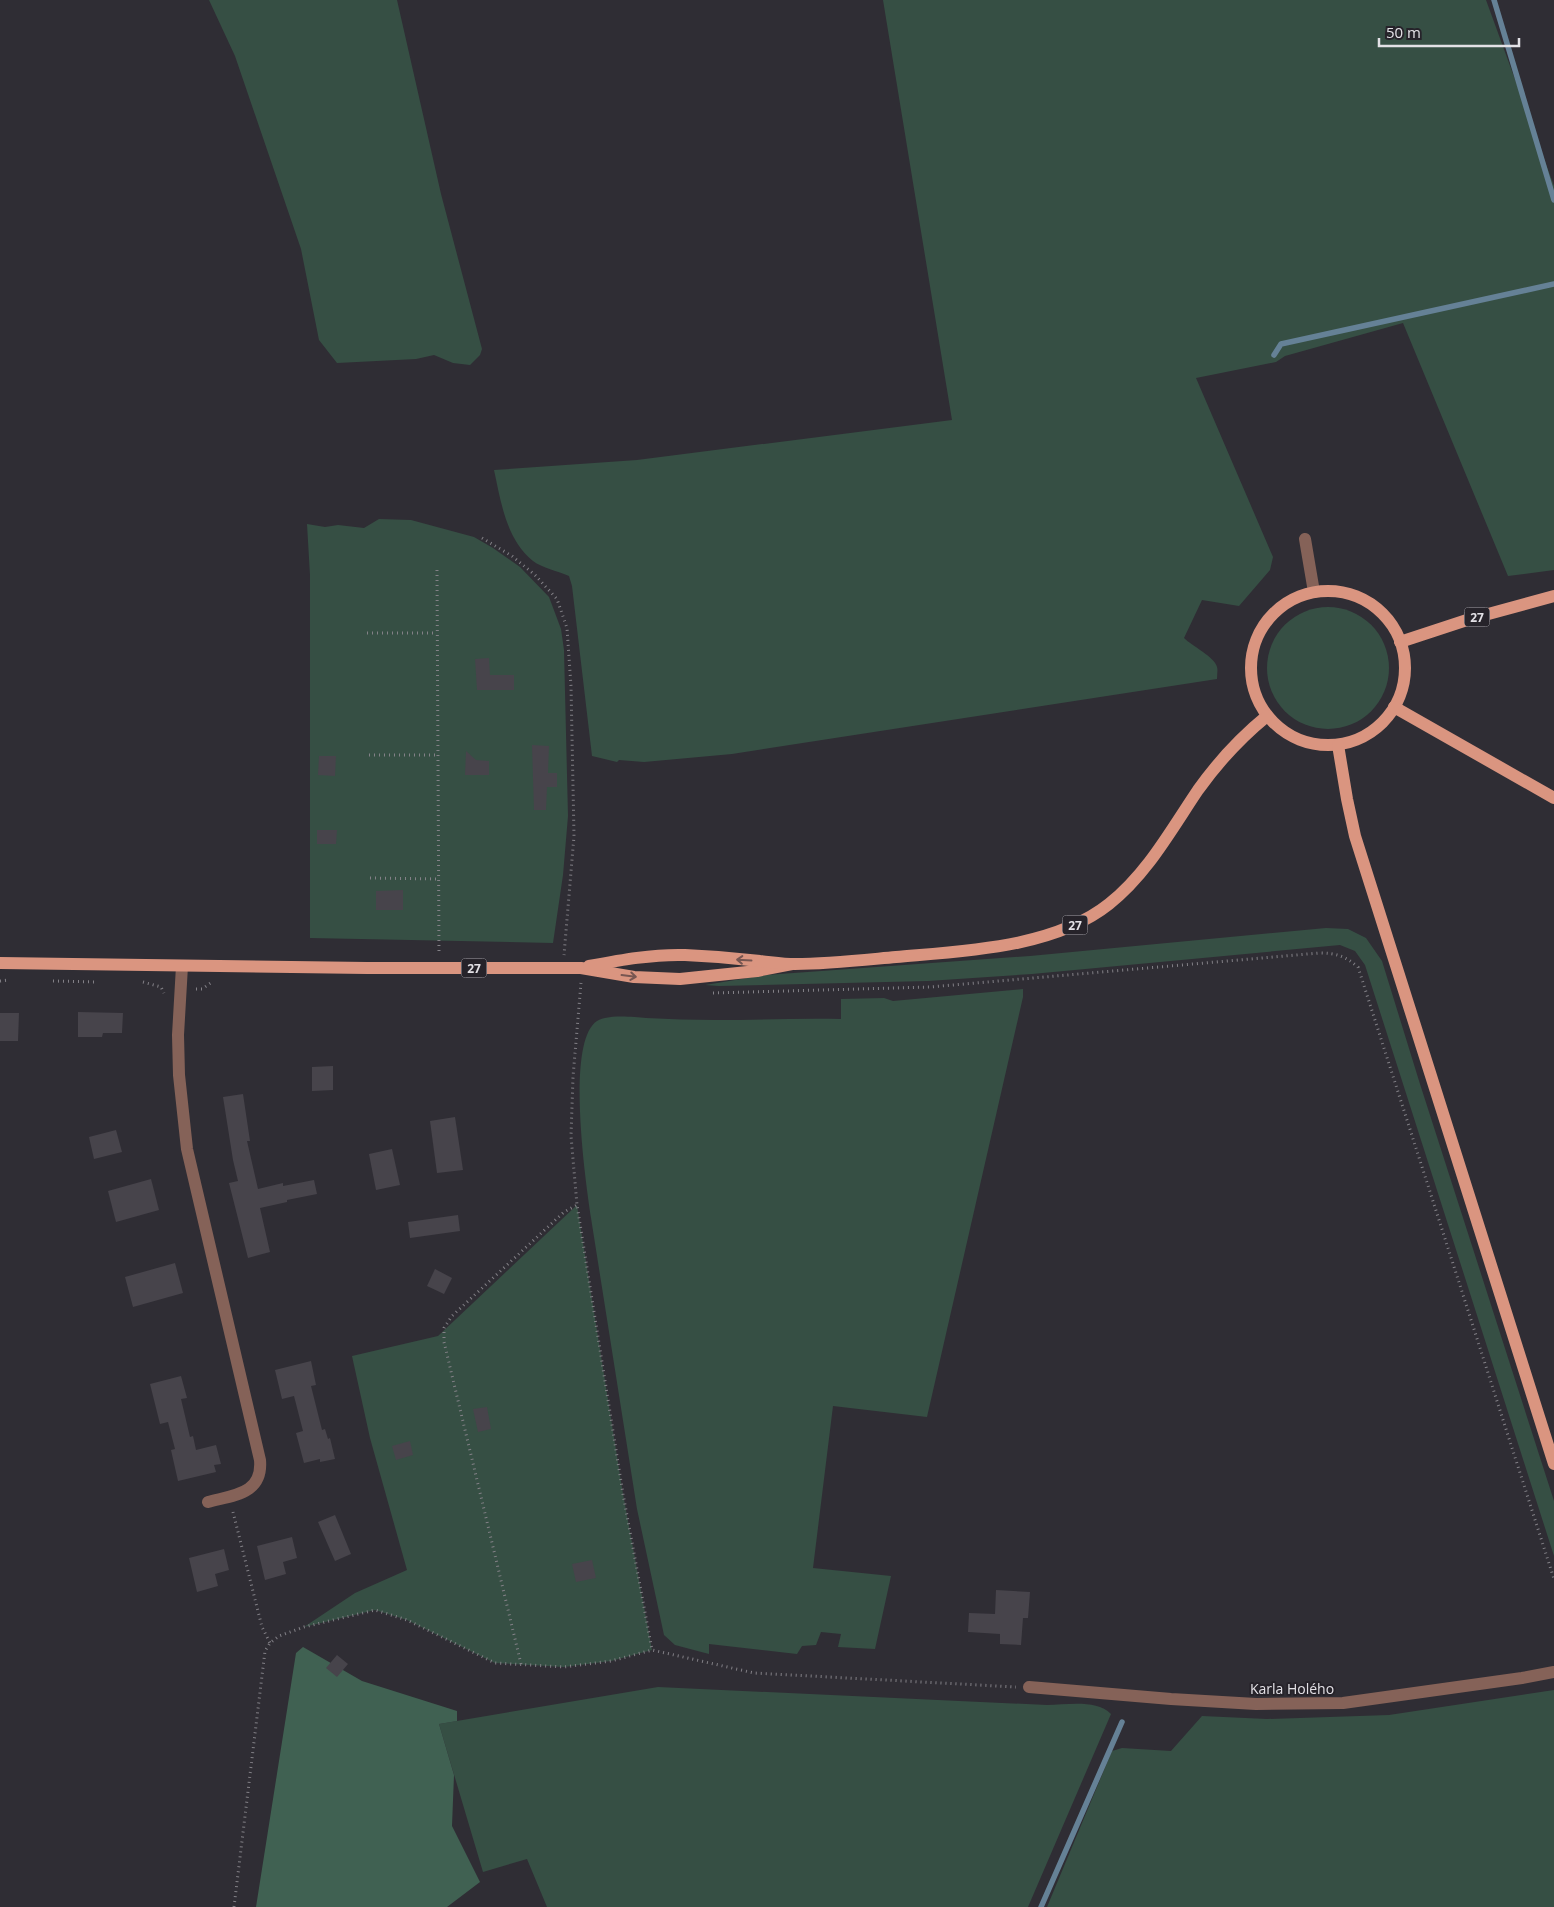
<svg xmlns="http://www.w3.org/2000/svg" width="1554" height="1907" font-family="'Open Sans',sans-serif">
<rect width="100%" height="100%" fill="#2f2d34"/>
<g fill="#364f44">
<path d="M209,0H397L441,194L482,349L480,355L470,365L453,363L434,355L416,359L337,363L319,340L301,249L235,56Z"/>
<path d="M883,0H1486L1554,186V570L1508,576L1403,323L1285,356L1276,362L1196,378L1273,557L1270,570L1239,606L1202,600L1184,638C1192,646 1215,657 1217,667C1218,670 1217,675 1217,679L732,754L644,762L619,760L617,762L592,756L572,586L569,576C558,571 542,568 533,561C506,539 501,502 494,470L637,460L952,420Z"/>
<path d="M379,519L411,520L474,537L493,548L520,567L549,597L561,629L564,650L568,816L563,875L553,943L310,938V575L307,524L325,527L338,525L364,528Z"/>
<circle cx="1328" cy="668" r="61"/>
<path d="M1326,928L1348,929L1366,938L1382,961L1420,1084L1554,1501V1556L1365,965L1355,951L1340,945L1032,974L928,981L719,986L705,985L766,975L1030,956Z"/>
<path d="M1023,989V997L927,1417L833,1406L813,1568L891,1576L875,1649L838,1647L841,1634L821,1632L816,1645L802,1646L797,1654L709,1644V1654L675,1645L664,1635L637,1509L591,1218C586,1184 565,1042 597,1021C609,1014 633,1017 646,1018C669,1019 692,1020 715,1020C757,1020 799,1018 841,1019V999L884,998L893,1001Z"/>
<path d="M577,1205L623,1494L652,1650L611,1661L564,1667L495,1663L407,1620L375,1610L304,1627L355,1593L407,1570L370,1438L352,1356L438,1336Z"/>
<path d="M658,1687L1047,1705C1067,1705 1096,1699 1111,1714L1028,1907H547L527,1859L483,1872L439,1724Z"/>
<path d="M1554,1690V1907H1047L1112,1751L1122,1748L1171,1751L1202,1716L1267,1719L1389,1715Z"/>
</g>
<path fill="#406152" d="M303,1647L362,1681L457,1711V1721L439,1724L454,1775L452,1826L480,1882L447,1907H256L296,1653Z"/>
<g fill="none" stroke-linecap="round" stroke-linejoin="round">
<g stroke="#658196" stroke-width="5.5">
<path d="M1494,0L1554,200"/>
<path d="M1274,355L1281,344L1554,284"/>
<path d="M1041,1907L1122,1722"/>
</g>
</g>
<g fill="#47444b">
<path d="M489,658L490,675H514V690H477L475,659Z"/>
<path d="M532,745L549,746L548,773H557V787H547L546,810H534Z"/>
<path d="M466,751L476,760L489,761V775H465Z"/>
<path d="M319,756H336L335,776L318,775Z"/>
<path d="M317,830H337L336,844H317Z"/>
<path d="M403,890V910H376V891Z"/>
<path d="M78,1012L123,1013L122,1033H103L102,1037H78Z"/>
<path d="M0,1013H19L18,1041H0Z"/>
<path d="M333,1066V1090L312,1091V1067Z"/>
<path d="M243,1094L250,1141H247L258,1189L283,1183V1186L314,1180L317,1194L287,1200V1202L260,1208L270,1252L248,1258L229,1183L238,1181L233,1160L223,1097Z"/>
<path d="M455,1117L463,1170L437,1173L430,1121Z"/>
<path d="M116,1130L122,1152L94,1159L89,1137Z"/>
<path d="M392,1149L400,1185L376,1190L369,1154Z"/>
<path d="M151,1179L159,1210L116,1222L108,1191Z"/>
<path d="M458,1215L460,1231L410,1238L408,1222Z"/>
<path d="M175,1263L183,1293L133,1307L125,1277Z"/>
<path d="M435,1269L452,1278L444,1294L427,1286Z"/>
<path d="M311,1361L316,1385L311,1386L322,1430L325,1429L328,1439L330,1438L335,1459L320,1462V1459L304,1463L296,1433L303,1431L294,1396L282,1399L275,1370Z"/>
<path d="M181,1376L187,1398L181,1399L190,1437L193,1436L196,1450L216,1445L221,1464L214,1465L216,1472L178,1481L171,1450L175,1449L168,1422L160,1424L150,1384Z"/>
<path d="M487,1407L491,1429L478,1432L473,1409Z"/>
<path d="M410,1441L413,1455L396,1460L392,1446Z"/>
<path d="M335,1515L351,1554L335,1561L318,1522Z"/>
<path d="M292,1537L297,1558L283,1562L286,1574L265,1580L257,1546Z"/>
<path d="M224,1549L229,1570L215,1574L218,1586L197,1592L189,1558Z"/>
<path d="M592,1560L596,1578L576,1582L572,1564Z"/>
<path d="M996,1590L1030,1592L1028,1618H1023L1021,1645L1000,1644V1634L968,1632L969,1613L995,1614Z"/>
<path d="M337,1655L348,1664L337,1677L326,1668Z"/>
</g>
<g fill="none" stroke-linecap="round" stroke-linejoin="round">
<g stroke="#838187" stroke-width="3" stroke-dasharray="1 4" stroke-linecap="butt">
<path d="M482,538L512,556L535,575L557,599L567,628L571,686L574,836L564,955"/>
<path d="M437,570L439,955"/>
<path d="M367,633H437"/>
<path d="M369,755H438"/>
<path d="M370,878L439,879"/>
<path d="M0,981L9,980"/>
<path d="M53,981L97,982"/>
<path d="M143,982L161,987L164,993"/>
<path d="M581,983L573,1077L571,1136L577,1205L623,1494L652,1650"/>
<path d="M196,989H202L212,982"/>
<path d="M713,993L930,987L1319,953C1336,953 1345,956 1358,967L1554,1579"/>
<path d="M233,1512L262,1627L270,1643"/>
<path d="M521,1664L444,1342V1328L452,1316L564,1212L577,1205"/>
<path d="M234,1907L265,1651L270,1643L279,1636L304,1627L375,1610L407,1620L495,1663L564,1667L611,1661L652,1650L754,1673L1016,1687"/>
</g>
<g stroke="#856258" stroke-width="12">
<path d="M1305,539L1314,592"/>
<path d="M182,966L178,1035L179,1075L187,1149L260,1460C263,1494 234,1495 208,1502"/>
<path d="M1029,1687L1171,1699L1256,1704L1343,1703L1522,1678L1554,1672"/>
</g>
<g stroke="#da9580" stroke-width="12">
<circle cx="1328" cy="668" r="77"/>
<path d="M1400,642L1470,619L1554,596"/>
<path d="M1394,707L1554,798"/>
<path d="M1338,745L1347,799L1355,836L1554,1464"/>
<path d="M0,963L367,968H581L634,977L680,979L757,971L792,964"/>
<path d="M589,966C621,960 653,954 685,955C710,956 735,958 760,961C771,962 783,964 795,964C828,964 863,960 896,957C964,951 1054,948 1109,904C1147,874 1171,830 1198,790C1218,762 1240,738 1267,716"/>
</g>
</g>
<defs><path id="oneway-shaft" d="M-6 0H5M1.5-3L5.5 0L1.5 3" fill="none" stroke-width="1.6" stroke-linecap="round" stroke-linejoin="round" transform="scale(1.25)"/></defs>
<g stroke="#775651">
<use href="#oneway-shaft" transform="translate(744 960) rotate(-177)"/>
<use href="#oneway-shaft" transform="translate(629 976) rotate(7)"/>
</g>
<g text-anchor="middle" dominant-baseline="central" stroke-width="4" stroke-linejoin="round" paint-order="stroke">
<g fill="#26232a" stroke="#aaa8ae" stroke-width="1">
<rect x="1464.5" y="607.5" width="25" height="19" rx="4"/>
<rect x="1062.5" y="915.5" width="25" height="19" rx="4"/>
<rect x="461.5" y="958.5" width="25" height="19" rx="4"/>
</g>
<g font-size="12" font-weight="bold" fill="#e3e1e6">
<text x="1477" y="617">27</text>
<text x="1075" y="925">27</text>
<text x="474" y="968">27</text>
</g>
<g font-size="14" fill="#e3e1e6" stroke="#26232a">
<text x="1292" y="1688">Karla Holého</text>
</g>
</g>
<path d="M1379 38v8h140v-8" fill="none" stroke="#e3e1e6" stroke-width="2.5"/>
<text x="1386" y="38" font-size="15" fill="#e3e1e6" stroke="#26232a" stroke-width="4" paint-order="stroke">50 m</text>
</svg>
